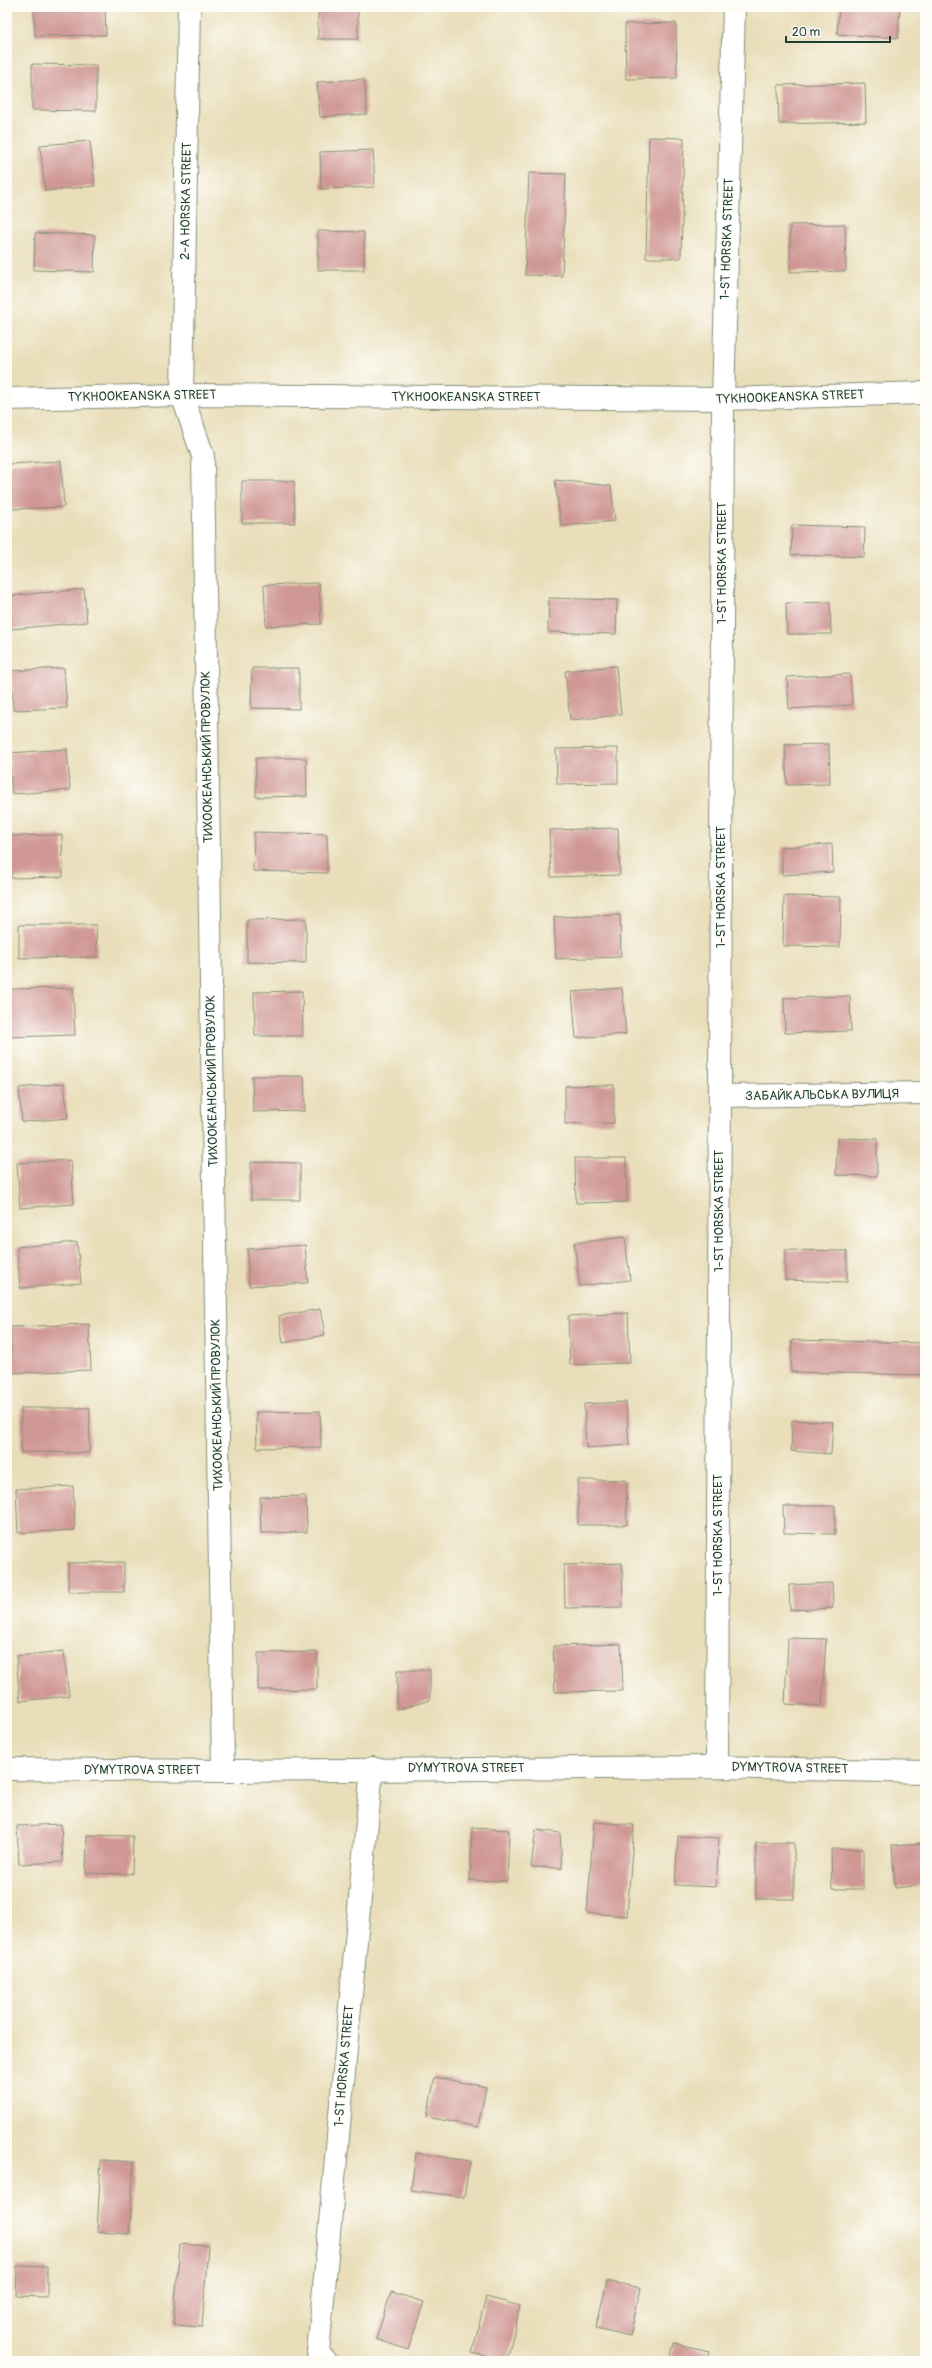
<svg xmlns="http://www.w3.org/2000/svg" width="932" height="2368" font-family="Pangolin,sans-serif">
<rect width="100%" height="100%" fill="#fdfcf7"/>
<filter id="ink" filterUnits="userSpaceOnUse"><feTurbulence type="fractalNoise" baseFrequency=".025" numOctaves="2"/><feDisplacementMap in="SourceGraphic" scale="8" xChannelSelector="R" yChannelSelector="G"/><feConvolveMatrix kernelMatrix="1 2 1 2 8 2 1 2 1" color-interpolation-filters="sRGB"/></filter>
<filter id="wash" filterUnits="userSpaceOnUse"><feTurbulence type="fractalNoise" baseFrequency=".012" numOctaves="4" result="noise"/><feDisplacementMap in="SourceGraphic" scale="16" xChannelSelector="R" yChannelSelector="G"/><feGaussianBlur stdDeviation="0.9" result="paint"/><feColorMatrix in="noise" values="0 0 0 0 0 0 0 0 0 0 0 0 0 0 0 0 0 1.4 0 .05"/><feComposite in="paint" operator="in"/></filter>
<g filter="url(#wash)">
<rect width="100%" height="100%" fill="#e9deb9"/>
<g id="blocks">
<g fill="#d09895">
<path d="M34,7H105L106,35L35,36Z"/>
<rect x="318" y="7" width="40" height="32"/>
<path d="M839,7H900L898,38L837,34Z"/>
<path d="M676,23L677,78L626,79L625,24Z"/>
<path d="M32,64L96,65V111L32,110Z"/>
<path d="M364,79L367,114L320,117L317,82Z"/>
<path d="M865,83L866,122L779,124L778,85Z"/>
<path d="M649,137L684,138L681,258H646Z"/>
<path d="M90,141L95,186L45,191L40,145Z"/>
<path d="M373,150L375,187L321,189L320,152Z"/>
<path d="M529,173L566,174L562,276L525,275Z"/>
<path d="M845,224L846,271L790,272V225Z"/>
<path d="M318,231L364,232V270H318Z"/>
<path d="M35,233L95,235L94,272L34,270Z"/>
<path d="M61,461L64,507L12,509L9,464Z"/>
<path d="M555,480L611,486L615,521L561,526Z"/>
<path d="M242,481H294L295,523H242Z"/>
<path d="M792,525L865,527L864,557L791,555Z"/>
<path d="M319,583L321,624L266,626L264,585Z"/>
<path d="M84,589L87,622L11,629L8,596Z"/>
<path d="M549,598L617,600L616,634L548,632Z"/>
<path d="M830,602L831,634H787L786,603Z"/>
<path d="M616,666L621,715L570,720L565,671Z"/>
<path d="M64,668L67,708L13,710L11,671Z"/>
<path d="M252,668H299V709L251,708Z"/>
<path d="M850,674L852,705L789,709L787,677Z"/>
<path d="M829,744L830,784L787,785L785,745Z"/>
<path d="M618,748V783L557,784L556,749Z"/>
<path d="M67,749L70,790L12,794L9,753Z"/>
<path d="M256,758H306L307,796L256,797Z"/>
<path d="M618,828L620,875L551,877L549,830Z"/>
<path d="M254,832L327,834V873L253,871Z"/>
<path d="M62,835L63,877L11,878L10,836Z"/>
<path d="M832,844L833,872L782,875L781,847Z"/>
<path d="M784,896L841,897L840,947L783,946Z"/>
<path d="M620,915L621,957L556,959L554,917Z"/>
<path d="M306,919V963L247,962V920Z"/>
<path d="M19,925H96L97,957L19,958Z"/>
<path d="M73,988L75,1035L9,1037L7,989Z"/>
<path d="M622,988L626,1034L576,1038L572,992Z"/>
<path d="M302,991L303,1036H255L254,992Z"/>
<path d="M850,996L851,1031L785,1033L784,998Z"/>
<path d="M252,1076H304L305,1111L253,1112Z"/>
<path d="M64,1083L68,1118L22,1122L19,1088Z"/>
<path d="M614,1085V1123L565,1124V1086Z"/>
<path d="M837,1138L877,1139V1176L836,1175Z"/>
<path d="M575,1158H626L627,1202L576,1203Z"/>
<path d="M71,1160L74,1204L20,1208L17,1163Z"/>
<path d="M251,1162L300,1163V1200H251Z"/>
<path d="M625,1237L630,1280L580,1286L574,1243Z"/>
<path d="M77,1242L81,1283L20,1288L17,1247Z"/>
<path d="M305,1245L308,1283L249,1286L247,1249Z"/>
<path d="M785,1250L847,1251V1282L785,1280Z"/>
<path d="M320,1309L325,1335L283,1343L279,1316Z"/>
<path d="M628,1313L630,1363L570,1365L568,1316Z"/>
<path d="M89,1324L91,1370L12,1373L10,1327Z"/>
<path d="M792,1340L925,1343V1375L791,1372Z"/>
<path d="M626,1402L629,1445L586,1448L584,1404Z"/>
<path d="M21,1408H90L89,1453L21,1452Z"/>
<path d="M320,1411L321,1447L257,1448L256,1412Z"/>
<path d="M792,1420L833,1422L831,1454L791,1451Z"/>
<path d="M578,1480H626L627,1525H578Z"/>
<path d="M73,1486L75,1530L18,1533L16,1489Z"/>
<path d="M306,1496L307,1532L261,1533L260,1497Z"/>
<path d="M783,1506H835V1534L784,1533Z"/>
<path d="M124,1562V1592H68V1563Z"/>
<path d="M622,1563L623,1607L565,1608L564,1565Z"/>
<path d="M832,1583L833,1608L790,1610L789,1585Z"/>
<path d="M788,1638L826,1639L822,1706L785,1704Z"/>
<path d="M621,1644L623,1691L555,1692L553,1646Z"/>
<path d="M64,1651L69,1696L20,1701L16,1656Z"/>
<path d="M317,1652V1689L258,1690V1653Z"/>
<path d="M397,1670H430V1700L397,1710Z"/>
<path d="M594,1822L634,1825L627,1916L587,1913Z"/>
<path d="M61,1824L63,1862L19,1864L17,1826Z"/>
<path d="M472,1828L509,1830L507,1881L470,1880Z"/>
<path d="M536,1830L560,1833L562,1868L531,1867Z"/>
<path d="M87,1835L133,1836L132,1874L86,1873Z"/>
<path d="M678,1836L719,1838L716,1887L675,1885Z"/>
<rect x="756" y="1843" width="38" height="56"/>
<path d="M925,1843V1885L895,1888L892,1845Z"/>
<path d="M831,1849H863V1889H832Z"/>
<path d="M435,2077L486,2087L478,2127L427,2117Z"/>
<path d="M416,2153L470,2161L464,2197L411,2190Z"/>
<path d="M101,2160L134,2162L129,2234L97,2232Z"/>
<path d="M180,2244L208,2246L202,2327L173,2325Z"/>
<path d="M17,2266L47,2267V2297L16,2296Z"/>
<path d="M607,2281L641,2288L630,2336L596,2328Z"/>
<path d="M391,2292L424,2302L408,2350L376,2339Z"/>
<path d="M486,2297L520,2306L507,2361L472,2353Z"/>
<path d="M674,2343L709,2351L707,2361H670Z"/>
</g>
</g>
</g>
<g filter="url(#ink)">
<use href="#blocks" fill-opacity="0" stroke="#848e76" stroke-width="1"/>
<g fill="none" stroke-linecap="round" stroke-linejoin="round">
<g stroke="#848e76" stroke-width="24">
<g id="street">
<path d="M189,7L182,395L203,456L223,1771"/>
<path d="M7,399L182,395L723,399L925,393"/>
<path d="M720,1096L925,1093"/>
<path d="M717,1767L723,399L734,7"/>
<path d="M7,1769L223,1771L717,1767L925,1772"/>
<path d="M325,2361L318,2353L372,1768"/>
</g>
</g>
<use href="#street" stroke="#fff" stroke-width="22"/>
</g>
</g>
<g text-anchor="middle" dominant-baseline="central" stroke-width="3.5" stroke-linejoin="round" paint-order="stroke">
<g font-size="13" fill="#1f3d34" stroke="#fdfcf7">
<text transform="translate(186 201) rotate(-89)">2-A HORSKA STREET</text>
<text transform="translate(727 239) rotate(-88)">1-ST HORSKA STREET</text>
<text transform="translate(142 396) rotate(-1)">TYKHOOKEANSKA STREET</text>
<text x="466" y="397">TYKHOOKEANSKA STREET</text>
<text transform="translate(790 397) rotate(-2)">TYKHOOKEANSKA STREET</text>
<text transform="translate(722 563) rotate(-90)">1-ST HORSKA STREET</text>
<text transform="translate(207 757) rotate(-91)">ТИХООКЕАНСЬКИЙ ПРОВУЛОК</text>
<text transform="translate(721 887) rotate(-90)">1-ST HORSKA STREET</text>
<text transform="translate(212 1081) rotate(-91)">ТИХООКЕАНСЬКИЙ ПРОВУЛОК</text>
<text transform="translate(822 1095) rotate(-1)">ЗАБАЙКАЛЬСЬКА ВУЛИЦЯ</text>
<text transform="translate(719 1211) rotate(-90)">1-ST HORSKA STREET</text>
<text transform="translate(217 1405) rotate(-91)">ТИХООКЕАНСЬКИЙ ПРОВУЛОК</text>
<text transform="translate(718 1535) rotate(-90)">1-ST HORSKA STREET</text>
<text x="466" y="1768">DYMYTROVA STREET</text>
<text transform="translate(790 1768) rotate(1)">DYMYTROVA STREET</text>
<text x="142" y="1770">DYMYTROVA STREET</text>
<text transform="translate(344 2066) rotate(-85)">1-ST HORSKA STREET</text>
</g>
</g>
<rect width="932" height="2368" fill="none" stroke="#fdfcf7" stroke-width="24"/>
<path d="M786 36v6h104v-6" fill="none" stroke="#1f3d34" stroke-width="2"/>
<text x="792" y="36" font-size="12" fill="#1f3d34" stroke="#fdfcf7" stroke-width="3" paint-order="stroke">20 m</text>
</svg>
